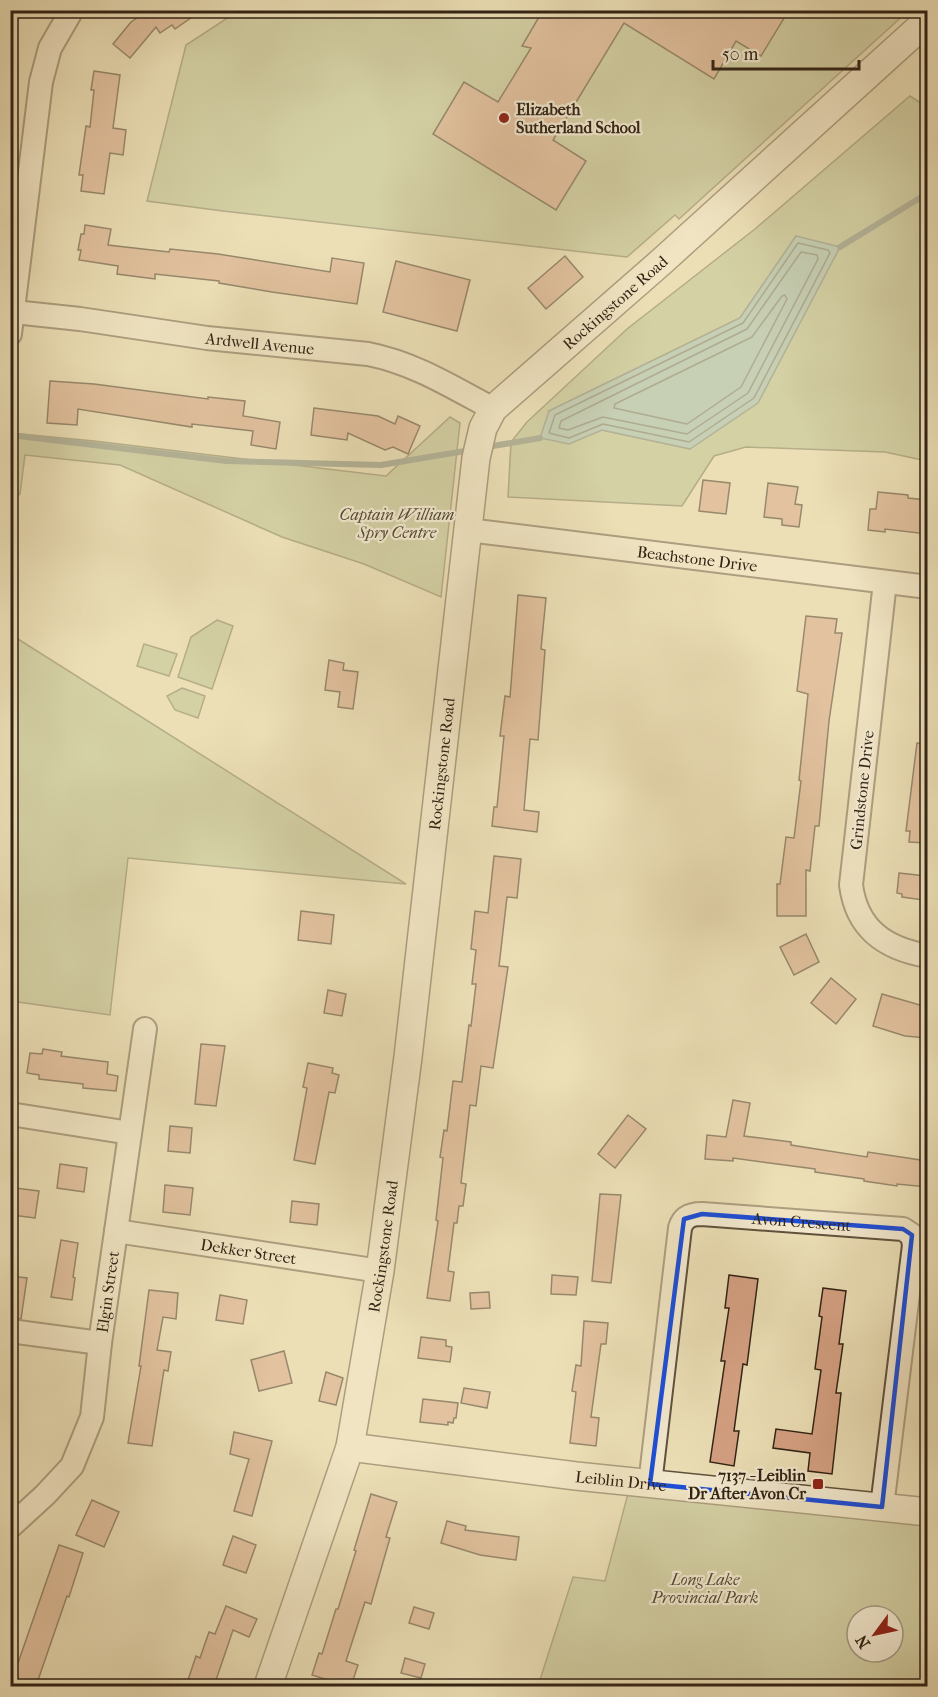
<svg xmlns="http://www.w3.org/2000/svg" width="938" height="1697" font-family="'IM FELL French Canon',serif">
<rect width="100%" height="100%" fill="#ecdfb6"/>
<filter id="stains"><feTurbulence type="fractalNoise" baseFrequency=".00333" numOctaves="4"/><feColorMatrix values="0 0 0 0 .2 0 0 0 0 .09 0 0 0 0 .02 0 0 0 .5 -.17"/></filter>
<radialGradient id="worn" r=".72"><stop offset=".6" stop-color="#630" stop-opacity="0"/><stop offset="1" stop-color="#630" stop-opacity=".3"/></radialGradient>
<g fill="#b5c290" stroke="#737252" stroke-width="1.5" fill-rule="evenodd">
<path d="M238,11H908L679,219L675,215L627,257L223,211L147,201L186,45Z"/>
<path d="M910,96L927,107V461L885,452L746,447L714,456L682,506L508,497L511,442L527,422L627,329L755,229ZM796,236L690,449L602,430L549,411L740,318Z"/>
<path d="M450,417L460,423L441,597L364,564L282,537L120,465L25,455L20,494L11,501V433L94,441L386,476Z"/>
<path d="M217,620L233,626L212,689L178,677L191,637Z"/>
<path d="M10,634L406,884L128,858L110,1015L11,1001Z"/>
<path d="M144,644L177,654L169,676L137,666Z"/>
<path d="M182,688L205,696L198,718L175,710L167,696Z"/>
<path d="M631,1482L927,1511V1686H538L573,1577L605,1581ZM857,1616H893V1652H857Z"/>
</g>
<path fill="#99bcb1" stroke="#6f7e73" stroke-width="1.5" d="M796,236L840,247L758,403L690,449L602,430L569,444L540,438L549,411L740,318Z"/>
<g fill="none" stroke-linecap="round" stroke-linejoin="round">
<g stroke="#656f63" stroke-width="1.5">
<path d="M798,243L828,250L830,253L754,398L689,442L603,424L569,438L549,433L555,415L743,323Z"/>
<path d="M801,252L817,255L818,259L748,393L687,434L603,417L568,430L559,428L561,421L747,329Z"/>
<path d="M785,295L787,299L741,387L687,424L614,408L615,404L752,337L782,296Z"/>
</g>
<g stroke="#6f7e73" stroke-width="6">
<path d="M840,247L928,193"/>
<path d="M10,435L226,461L381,465L471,450"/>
<path d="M487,447L540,438"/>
</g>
</g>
<g fill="#d5a183" stroke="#312215" stroke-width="1.5">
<path d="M145,10H202L175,29L172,25L160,33L156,27L130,58L113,44L131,22L146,12Z"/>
<path d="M543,10H789L761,56L736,41L714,79L624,23L553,140L586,161L556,210L433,134L464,82L498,102L531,48L522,46Z"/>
<path d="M94,71L120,75L113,128L126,130L123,155L110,153L104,194L81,191L83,175H79L86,126L90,127L94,90H91Z"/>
<path d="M85,225L111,229L108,245L169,252L170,249L218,254L330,272L332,258L364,263L357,304L272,292L219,283V281L155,274V279L117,274L118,266L79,260L81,250H78L81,234H84Z"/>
<path d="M565,256L583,277L546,309L528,288Z"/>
<path d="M396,261L470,280L457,331L383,312Z"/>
<path d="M50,381L94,384L208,399V397L245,401L243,416L280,422L276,449L251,445L253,431L192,424V427L78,409L77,425L47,423Z"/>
<path d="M314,408L378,416L395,424L398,416L420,426L408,454L393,447L385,450L348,433L347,440L311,435Z"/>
<path d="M703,480L730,483L726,514L699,511Z"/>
<path d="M768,483L798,487L795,504L802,505L799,527L782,525V519L764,517Z"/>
<path d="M878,492L908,495V498L927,500V534L885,529V532L868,530L870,509H876Z"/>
<path d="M518,595L546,598L541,649L545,650L538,740L530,739L524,810L539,812L537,832L492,826L494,807H497L504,736H500L505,696L510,697Z"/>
<path d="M806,616L837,619L835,633H842L829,721L819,826H815L810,871L806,870V916H777V884H780L786,837L794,838L801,781L799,780L808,694L797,691Z"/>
<path d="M329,660L344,663L343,670L358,672L353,709L338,707L340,692L325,690Z"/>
<path d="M917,743L927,744V843L909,842L910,831H906Z"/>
<path d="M494,856L521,859L517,898L507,897L499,966L508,967L493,1068L481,1066L476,1106L470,1105L461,1183L466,1184L463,1206H459L457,1223H454L448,1271L454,1272L450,1301L427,1298L438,1221L436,1220L443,1158L440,1157L444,1130L447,1131L453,1081L462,1082L469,1025L471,1026L476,984H472L476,950L471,949L475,911L488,913Z"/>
<path d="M899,873L926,876L923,900L902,897V894L897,893Z"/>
<path d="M301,911L334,915L331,944L298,940Z"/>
<path d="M806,934L819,962L794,975L780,947Z"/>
<path d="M831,978L856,999L836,1024L811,1003Z"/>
<path d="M328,990L346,994L342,1016L324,1013Z"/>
<path d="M882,994L927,1007V1038L905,1036L873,1026Z"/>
<path d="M201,1044L225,1046L216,1106L195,1104Z"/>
<path d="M43,1049L62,1052L61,1056L108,1062L107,1074L118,1076L116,1091L83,1088V1084L39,1079V1075L27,1073L30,1053L42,1054Z"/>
<path d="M308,1063L333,1068L332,1073L339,1075L335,1093L329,1092L315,1164L294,1160L307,1088L303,1087Z"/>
<path d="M733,1100L750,1103L744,1136L791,1142V1145L867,1157L868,1152L927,1161V1187L897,1184V1186L864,1181V1179L815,1172V1169L733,1158V1161L705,1159L707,1135L726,1137Z"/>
<path d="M628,1115L646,1129L615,1168L598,1154Z"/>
<path d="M170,1126L192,1128L190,1153L168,1151Z"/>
<path d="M60,1164L87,1168L84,1192L57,1188Z"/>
<path d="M165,1185L193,1188L190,1215L163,1212Z"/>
<path d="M15,1188L39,1191L35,1218L12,1215Z"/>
<path d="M600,1194L621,1195L611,1283L592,1281Z"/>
<path d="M292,1201L319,1204L317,1225L290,1222Z"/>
<path d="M61,1240L78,1243L73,1277L75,1278L72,1300L51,1297Z"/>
<path d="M552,1275L578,1277L576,1295L551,1294Z"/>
<path d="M729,1275L758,1279L747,1365L743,1364L734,1431H739L734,1466L710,1462L725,1361H721L729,1308H725Z"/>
<path d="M10,1276L27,1278L21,1319L10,1318Z"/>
<path d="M823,1288L846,1291L839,1344H843L836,1393H841L832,1474L808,1471L810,1453L773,1448L776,1429L812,1434L821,1370L815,1369L822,1317L819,1316Z"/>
<path d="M149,1290L178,1293L176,1319L163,1317L157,1350L171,1352L168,1371L164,1370L152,1446L128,1443L141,1366H139Z"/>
<path d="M489,1292L490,1308L471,1309L470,1293Z"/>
<path d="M220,1295L247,1300L243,1324L216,1320Z"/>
<path d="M584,1321L608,1323L606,1344H601L591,1417L599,1418L596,1446L570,1443L576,1392L572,1391L576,1365L581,1366Z"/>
<path d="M421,1337L446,1340V1346L452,1347L450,1362L418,1358Z"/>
<path d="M284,1351L292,1383L259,1391L251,1360Z"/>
<path d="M326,1372L343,1378L336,1405L319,1401Z"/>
<path d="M464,1388L490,1392L487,1408L461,1403Z"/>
<path d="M423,1399L458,1403L456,1418H454L453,1423L448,1422V1425L420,1422Z"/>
<path d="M234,1432L272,1441L252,1516L234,1511L249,1459L230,1454Z"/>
<path d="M371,1494L397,1502L386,1537L390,1538L371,1604L365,1602L346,1661L358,1665L351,1686H347L312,1675L319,1653L322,1654L336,1609H338L356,1551L354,1550Z"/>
<path d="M92,1500L119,1512L104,1547L76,1535Z"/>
<path d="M447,1521L466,1526L465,1530L519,1537L516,1560L480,1555L441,1543Z"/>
<path d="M233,1536L256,1545L246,1573L223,1565Z"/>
<path d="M59,1545L83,1553L69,1597L67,1596L36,1686H10Z"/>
<path d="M226,1606L257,1619L249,1637L233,1630L214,1686H186L196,1656L200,1658L209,1632L215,1634Z"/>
<path d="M414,1607L434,1613L429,1629L409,1623Z"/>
<path d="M405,1658L425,1664L421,1678L401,1673Z"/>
</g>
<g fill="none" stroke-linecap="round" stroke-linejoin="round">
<g stroke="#60513d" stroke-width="26">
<g id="minor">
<path id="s1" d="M14,312L80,319L207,338L368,354C414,363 452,387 493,409"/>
<path d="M10,334L41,82L50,48L72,10"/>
<path id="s2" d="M468,530L928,587"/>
<path d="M885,582L851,885C857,930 886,949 928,956"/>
<path d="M10,1114L130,1133"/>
<path id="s3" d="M116,1231L380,1271"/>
<path d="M10,1331L100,1343"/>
<path id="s4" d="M650,1484L680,1228C683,1217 691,1214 702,1214L903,1229L912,1235L914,1245L882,1507"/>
<path id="s5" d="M10,1527L45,1495L72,1466L92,1417L100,1343L145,1029"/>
</g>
</g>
<g stroke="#60513d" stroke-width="30">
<g id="tertiary">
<path id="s6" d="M350,1447L576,1476L928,1512"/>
<path id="s7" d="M268,1686L350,1447L380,1271L408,1057L476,458L483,428L493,409L660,263L928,20"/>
</g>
</g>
<use href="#minor" stroke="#f3ead0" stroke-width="22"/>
<use href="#tertiary" stroke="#f3ead0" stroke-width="27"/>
</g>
<path d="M0 0H938V1697H0ZM702,1214L903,1229L912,1235L882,1507L650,1484L684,1219Z" fill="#ecdfb6" fill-opacity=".55" fill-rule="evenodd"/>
<path fill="none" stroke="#1d4ed8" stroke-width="4.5" stroke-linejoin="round" d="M702,1214L903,1229L912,1235L882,1507L650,1484L684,1219Z"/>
<g fill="#8f2418" stroke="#f3ead0" stroke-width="2">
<circle cx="504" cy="118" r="6"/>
<rect x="812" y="1478" width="12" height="12" rx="3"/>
</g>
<g text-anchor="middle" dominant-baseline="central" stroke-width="4.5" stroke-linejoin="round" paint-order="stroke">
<g font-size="16" font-weight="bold" fill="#312215" stroke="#f3ead0" text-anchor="start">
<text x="516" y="109">Elizabeth<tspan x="516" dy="18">Sutherland School</tspan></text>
<text x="806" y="1475" text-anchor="end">7137 - Leiblin<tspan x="806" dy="18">Dr After Avon Cr</tspan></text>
</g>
<g font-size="16" fill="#312215" stroke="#f3ead0">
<text stroke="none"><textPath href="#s7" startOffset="1464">Rockingstone Road</textPath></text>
<text stroke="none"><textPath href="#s1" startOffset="248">Ardwell Avenue</textPath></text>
<text stroke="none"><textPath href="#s2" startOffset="231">Beachstone Drive</textPath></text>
<text stroke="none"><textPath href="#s7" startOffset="942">Rockingstone Road</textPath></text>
<text transform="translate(862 790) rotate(-84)">Grindstone Drive</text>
<text stroke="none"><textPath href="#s4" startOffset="386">Avon Crescent</textPath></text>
<text stroke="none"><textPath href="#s7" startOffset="456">Rockingstone Road</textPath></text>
<text stroke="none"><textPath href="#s3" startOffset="134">Dekker Street</textPath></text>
<text stroke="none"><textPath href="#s5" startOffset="266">Elgin Street</textPath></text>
<text stroke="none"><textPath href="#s6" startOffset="273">Leiblin Drive</textPath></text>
</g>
<g font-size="16" font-style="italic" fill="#524a34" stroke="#f3ead0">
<text x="397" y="514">Captain William<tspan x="397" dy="18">Spry Centre</tspan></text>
<text x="705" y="1579">Long Lake<tspan x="705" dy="18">Provincial Park</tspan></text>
</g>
</g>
<rect width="938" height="1697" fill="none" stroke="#ecdfb6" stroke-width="36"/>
<rect x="12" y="12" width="914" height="1673" fill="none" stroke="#312215" stroke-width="3"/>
<rect x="18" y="18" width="902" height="1661" fill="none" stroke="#312215" stroke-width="1.5"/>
<g transform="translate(875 1634) rotate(237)"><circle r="28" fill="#f3ead0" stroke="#a59a85" stroke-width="1.5"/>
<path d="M0-4.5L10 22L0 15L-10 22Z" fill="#8f2418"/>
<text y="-9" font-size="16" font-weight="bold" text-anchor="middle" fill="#312215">N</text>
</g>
<path d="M713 60v9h146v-9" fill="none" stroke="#312215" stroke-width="3"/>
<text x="722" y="60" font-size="18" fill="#312215" stroke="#f3ead0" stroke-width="4.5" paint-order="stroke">50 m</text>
<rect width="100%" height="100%" filter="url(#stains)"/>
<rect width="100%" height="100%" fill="url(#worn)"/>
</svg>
